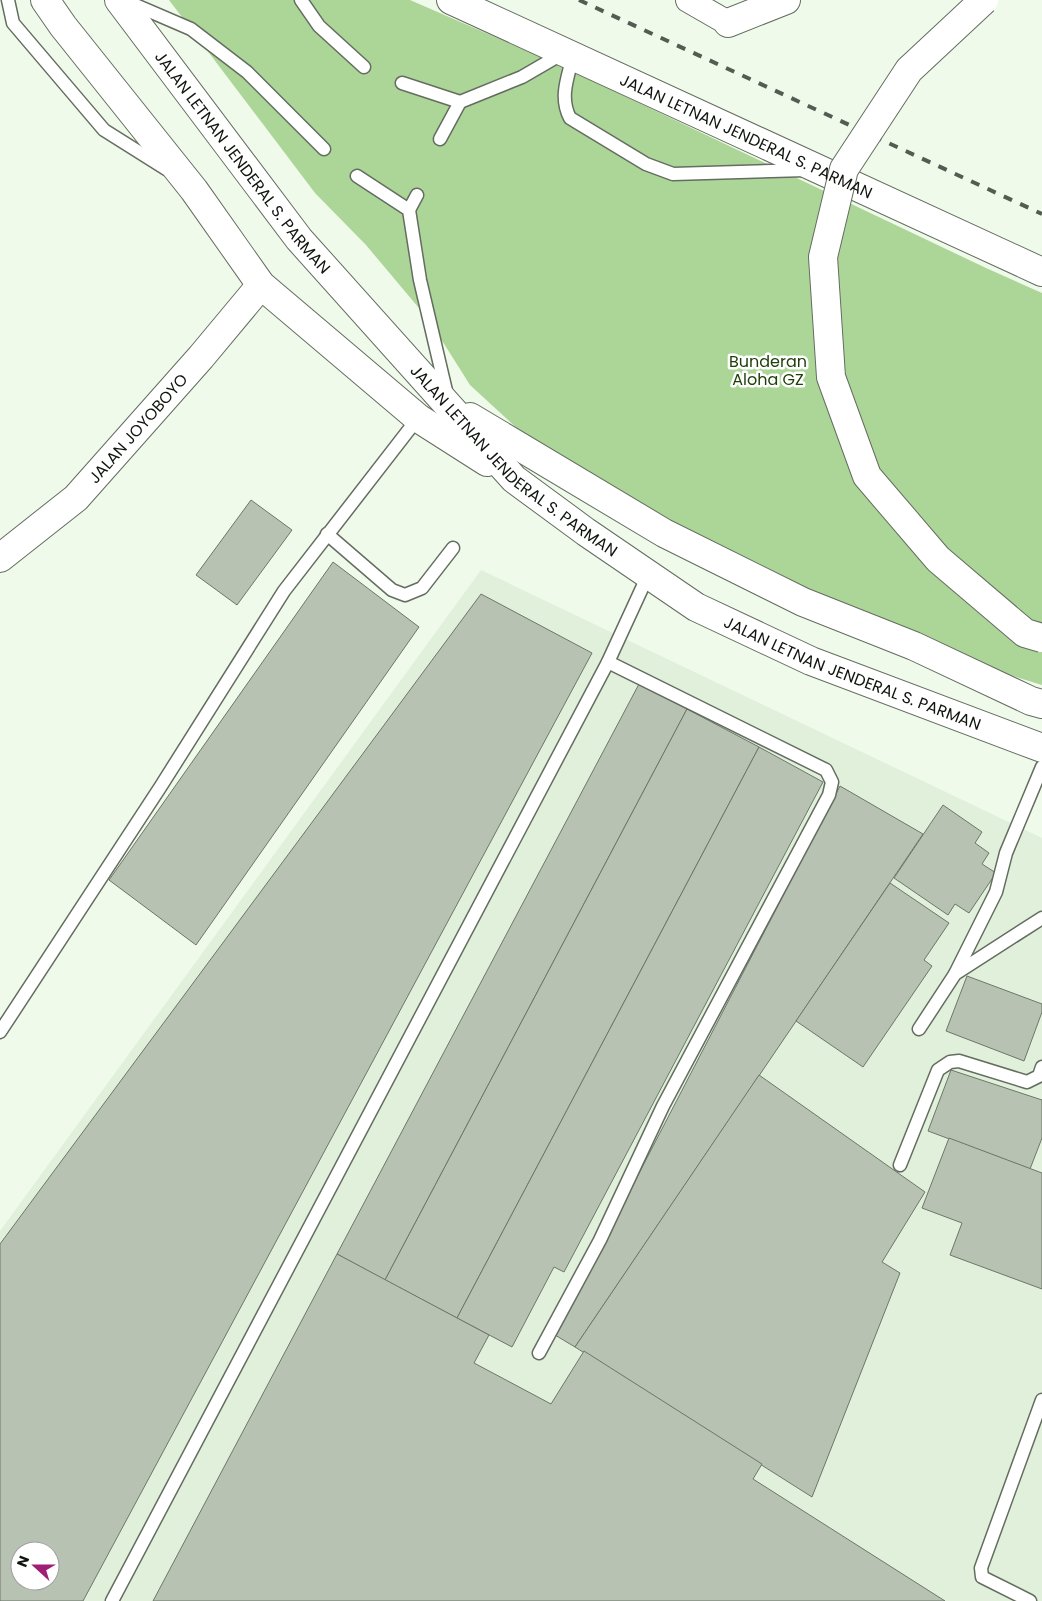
<svg xmlns="http://www.w3.org/2000/svg" width="1042" height="1601" font-family="Poppins,sans-serif">
<rect width="100%" height="100%" fill="#effaea"/>
<path fill="#e1f0da" fill-rule="evenodd" d="M481,570L1042,838V1601H0V1231ZM20,1551H50V1581H20Z"/>
<path fill="#acd598" d="M169,0H410L557,64L986,268L1042,293V685L935,652L680,535L544,453L470,385L429,320L366,245L315,193Z"/>
<g fill="#b8c2b3" stroke="#6d7769" fill-rule="evenodd">
<path d="M251,500L292,530L237,605L196,575Z"/>
<path d="M333,562L419,627L196,945L109,880Z"/>
<path d="M481,594L592,653L83,1601H0V1244ZM20,1551H50V1581H20Z"/>
<path d="M639,684L687,709L385,1280L337,1254Z"/>
<path d="M687,709L759,747L457,1318L385,1280Z"/>
<path d="M759,747L823,782L564,1272L554,1267L512,1347L457,1318Z"/>
<path d="M840,786L923,834L575,1347L555,1335Z"/>
<path d="M943,805L982,832L975,843L989,853L982,864L996,873L969,913L955,904L948,915L894,878Z"/>
<path d="M890,883L949,923L924,960L932,966L863,1067L796,1021Z"/>
<path d="M967,976L1042,1004V1012L1024,1061L946,1031Z"/>
<path d="M951,1070L1042,1100V1138L1030,1169L928,1131Z"/>
<path d="M759,1075L925,1192L882,1262L900,1273L812,1497L575,1347Z"/>
<path d="M949,1138L1042,1173V1289L950,1255L962,1223L922,1208Z"/>
<path d="M337,1254L489,1335L474,1363L551,1404L584,1351L762,1464L753,1479L945,1601H153Z"/>
</g>
<g fill="none" stroke-linecap="round" stroke-linejoin="round">
<g stroke="#646d60" stroke-width="15">
<g id="service">
<path d="M8,0L13,23L104,130L166,169"/>
<path d="M301,0L319,26L364,67"/>
<path d="M126,1L191,29L247,72L324,149"/>
<path d="M573,56C568,77 559,97 570,118L646,164L673,174L806,170"/>
<path d="M402,83L460,102L522,77L565,52"/>
<path d="M440,139L460,102"/>
<path d="M357,176L409,210L420,280L447,395"/>
<path d="M409,210L417,195"/>
<path d="M327,534L392,590L405,595L422,588L453,548"/>
<path d="M955,974L996,892L1006,853L1042,767"/>
<path d="M919,1029L955,974L1042,918"/>
<path d="M0,1032L161,786L284,591L418,418"/>
<path d="M900,1165L938,1070L950,1062L959,1061L1027,1082L1039,1076L1042,1067"/>
<path d="M539,1353L600,1240L663,1106L829,795L832,782L826,770L608,662"/>
<path d="M112,1601L608,662L649,573"/>
<path d="M1030,1601L982,1577L981,1568L1042,1400"/>
</g>
</g>
<g stroke="#646d60" stroke-width="26">
<path id="minor" d="M688,0L728,23"/>
</g>
<g stroke="#646d60" stroke-width="30">
<g id="tertiary">
<path id="s1" d="M0,558L76,498L201,357L261,285"/>
</g>
</g>
<g stroke="#646d60" stroke-width="30">
<g id="trunk">
<path d="M45,0L63,26L194,190L261,285L418,418L487,462"/>
<path id="s2" d="M119,0L299,239L514,479L586,532L696,607L811,661L1042,748"/>
<path id="s3" d="M451,0L1042,272"/>
<path d="M728,23L786,0"/>
<path d="M470,417L664,533L803,602L914,646L1031,701L1042,704"/>
</g>
</g>
<use href="#service" stroke="#fff" stroke-width="12"/>
<use href="#minor" stroke="#fff" stroke-width="24"/>
<use href="#tertiary" stroke="#fff" stroke-width="28"/>
<use href="#trunk" stroke="#fff" stroke-width="28"/>
<path stroke="#545b52" stroke-width="4" stroke-dasharray="9 9" stroke-linecap="butt" d="M579,0L1042,214"/>
<g stroke="#646d60" stroke-width="30" stroke-linecap="butt">
<path id="trunk-bridge" d="M984,0L909,70L844,169L823,257L831,377L867,476L938,559L1025,633L1042,638"/>
</g>
<use href="#trunk-bridge" stroke="#fff" stroke-width="28"/>
</g>
<g text-anchor="middle" dominant-baseline="central" stroke-width="5" stroke-linejoin="round" paint-order="stroke">
<g font-size="16" fill="#10140f" stroke="#fff">
<text stroke="none"><textPath href="#s3" startOffset="325">JALAN LETNAN JENDERAL S. PARMAN</textPath></text>
<text stroke="none"><textPath href="#s2" startOffset="204">JALAN LETNAN JENDERAL S. PARMAN</textPath></text>
<text stroke="none"><textPath href="#s1" startOffset="190">JALAN JOYOBOYO</textPath></text>
<text stroke="none"><textPath href="#s2" startOffset="609">JALAN LETNAN JENDERAL S. PARMAN</textPath></text>
<text stroke="none"><textPath href="#s2" startOffset="1014">JALAN LETNAN JENDERAL S. PARMAN</textPath></text>
</g>
<g font-size="16" fill="#204009" stroke="#fff">
<text x="768" y="361">Bunderan<tspan x="768" dy="18">Aloha GZ</tspan></text>
</g>
</g>
<g transform="translate(35 1566) rotate(291)"><circle r="24" fill="#ffffff" stroke="#9fa19f"/>
<path d="M0-4L9 19L0 12L-9 19Z" fill="#9e1f74"/>
<text y="-8" font-size="14" font-weight="bold" text-anchor="middle" fill="#10140f">N</text>
</g>
</svg>
